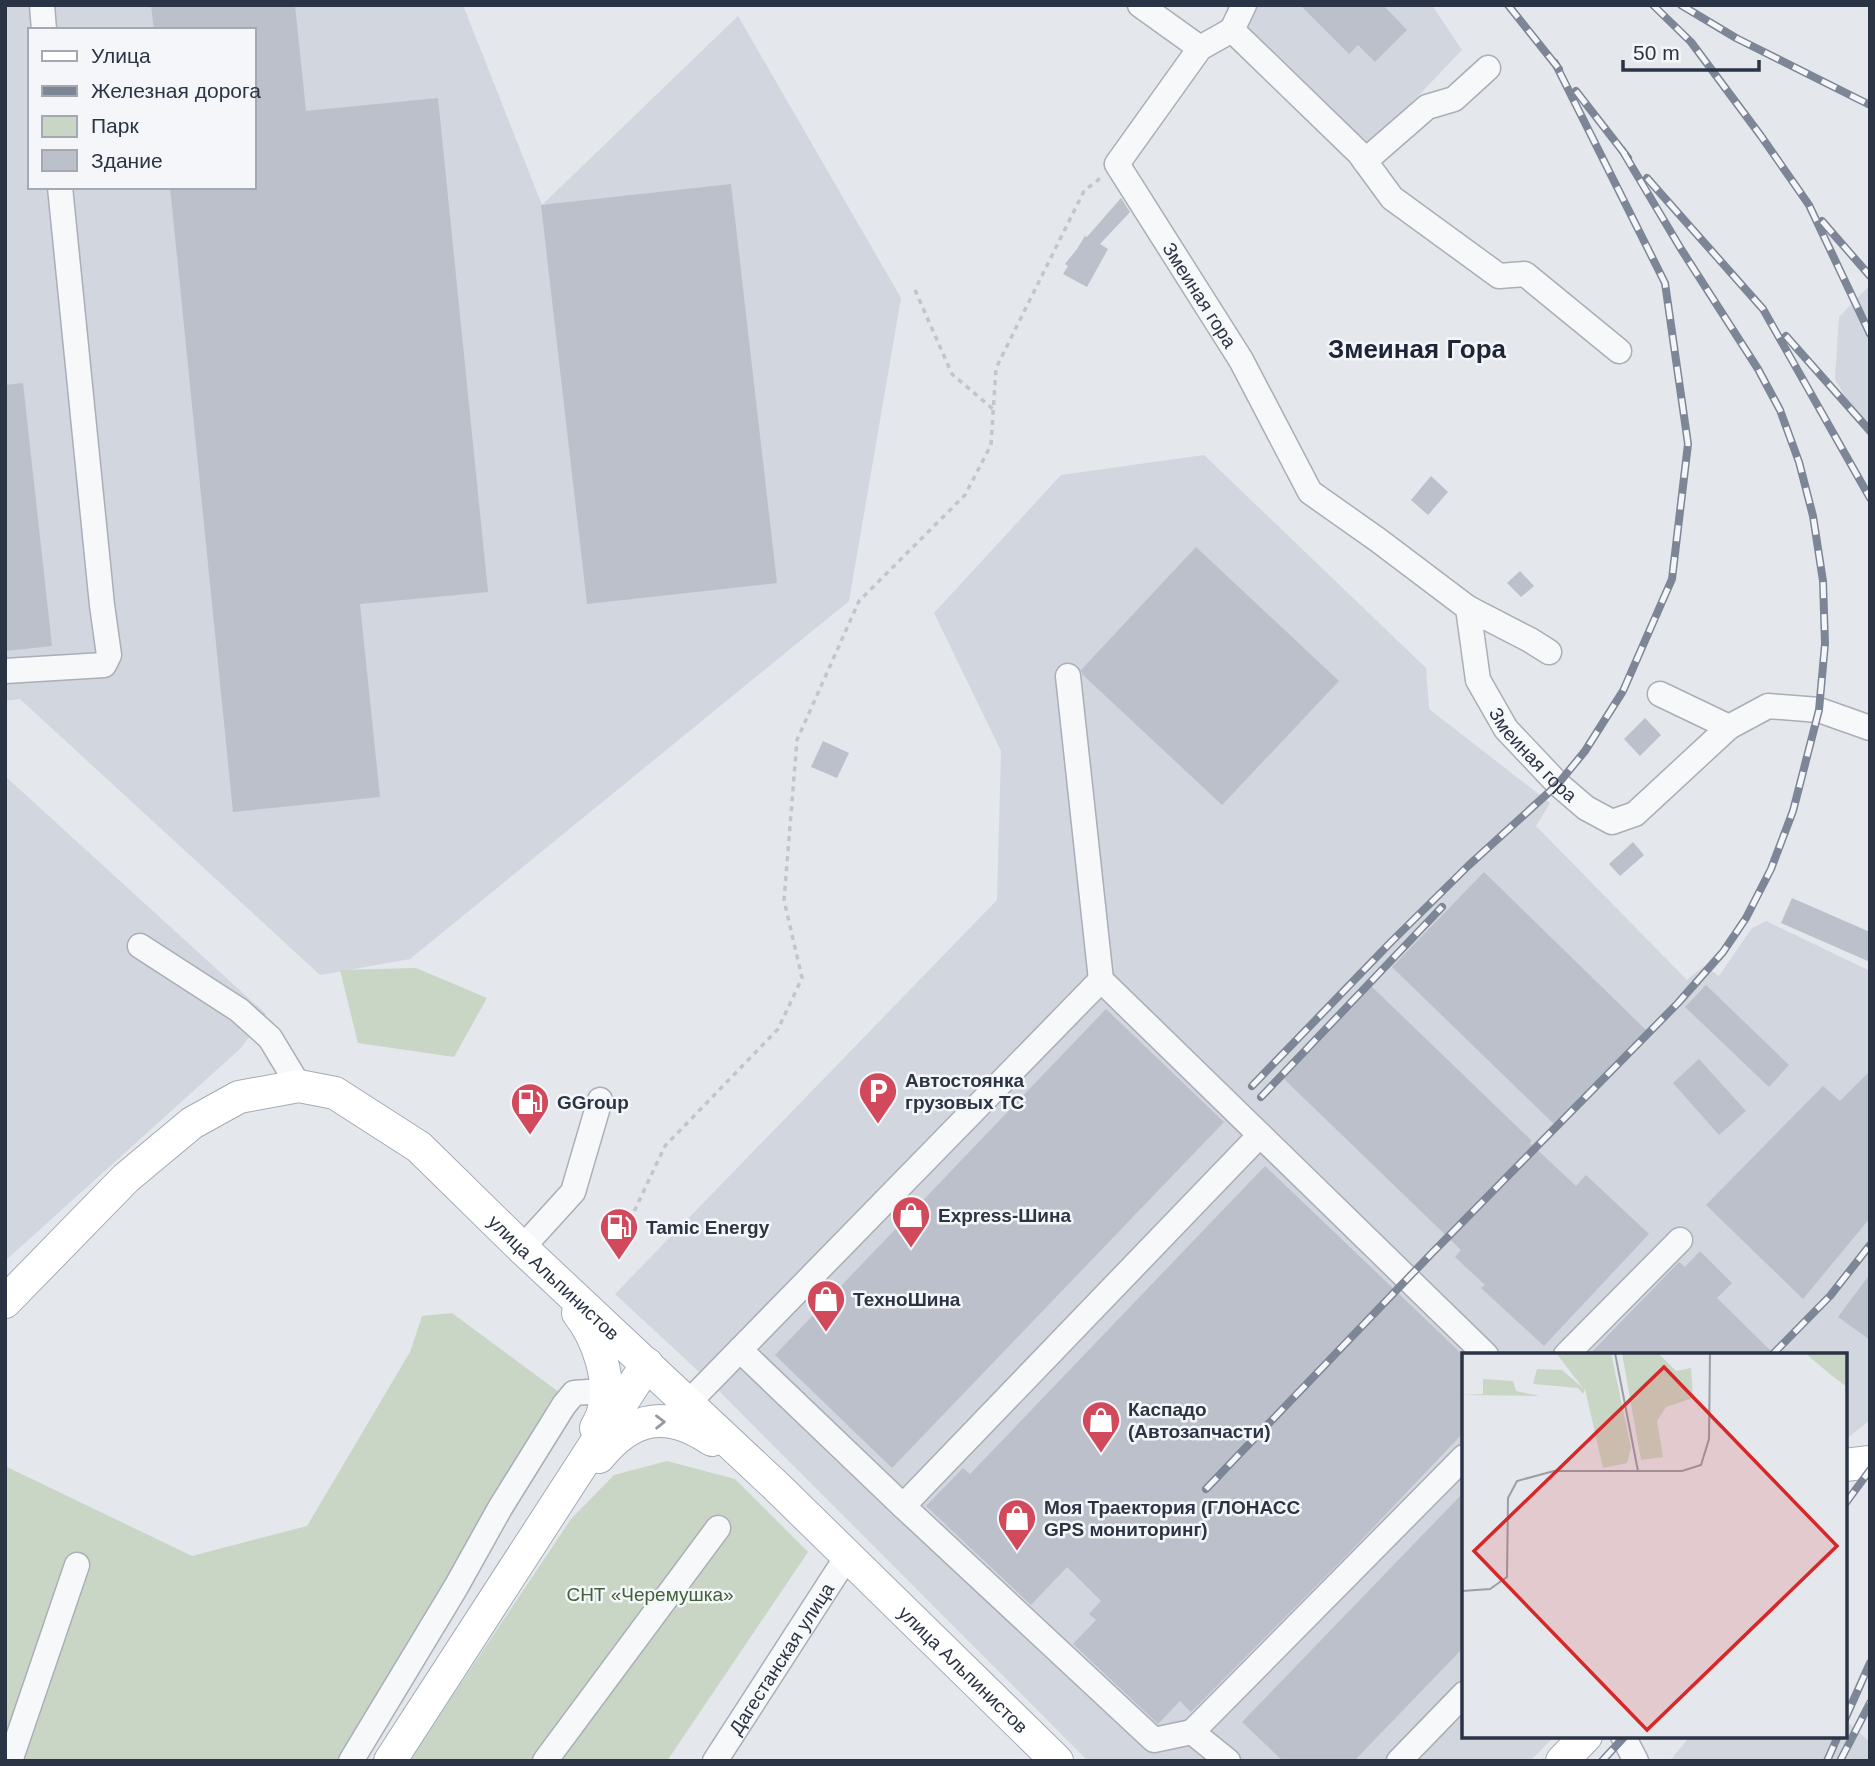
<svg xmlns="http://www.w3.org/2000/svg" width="1875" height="1766" font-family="Helvetica,sans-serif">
<rect width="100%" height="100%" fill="#e4e7ec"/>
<g fill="#d2d6de" fill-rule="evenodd">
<path d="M5,5H463L542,205L738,16L901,298L849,601L410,959L320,975L20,699L5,701ZM30,30H254V187H30Z"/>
<path d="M1224,5H1432L1462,50L1372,144L1322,111Z"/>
<path d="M1870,285V440L1835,379L1839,317Z"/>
<path d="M1204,455L1426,668L1429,709L1550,803L1536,826L1687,980L1704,966L1719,976L1752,928L1766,921L1870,971V1420L1845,1440V1355H1464V1736H1555L1530,1761H1088L709,1381L615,1294L997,900L1001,751L934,613L1061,475Z"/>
<path d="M5,776L266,1014L241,1048L5,1261Z"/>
<path d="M1845,1720L1870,1742V1761H1670L1690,1736H1845Z"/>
</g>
<g fill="#c9d6c5">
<path d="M416,968L487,998L454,1057L358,1043L340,970Z"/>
<path d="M452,1313L579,1407L534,1474L469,1586L349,1761H5V1469L7,1467L192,1556L307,1526L410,1352L422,1316Z"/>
<path d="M667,1461L735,1479L808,1552L667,1761H409L571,1519L614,1475Z"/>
</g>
<g fill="#bbc0ca">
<path d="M151,5H295L306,111L438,98L488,592L360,604L380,797L233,812L170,187H254V30H154Z"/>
<path d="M1300,5H1383L1407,30L1375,62L1358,45L1349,54Z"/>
<path d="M731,184L777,583L587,604L541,205Z"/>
<path d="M1121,198L1130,212L1100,244L1108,249L1087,287L1063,274L1068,266L1065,264L1077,249L1085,236L1087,237Z"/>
<path d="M23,383L52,646L5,651V385Z"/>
<path d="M1431,476L1448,492L1428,515L1411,500Z"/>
<path d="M1196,547L1339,681L1222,805L1083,675L1081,670Z"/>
<path d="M1520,571L1534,586L1521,597L1507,583Z"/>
<path d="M1645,718L1661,735L1640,756L1624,739Z"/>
<path d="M823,741L849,753L837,778L811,767Z"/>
<path d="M1633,842L1644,855L1620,876L1609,864Z"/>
<path d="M1484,872L1648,1032L1557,1127L1392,967Z"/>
<path d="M1792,898L1870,932V962L1781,923Z"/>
<path d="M1369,984L1532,1141L1530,1143L1576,1186L1586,1175L1649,1234L1544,1346L1481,1288L1485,1285L1455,1257L1461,1250L1281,1076Z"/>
<path d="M1706,985L1789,1065L1769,1087L1685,1007Z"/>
<path d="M1106,1009L1224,1122L892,1468L775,1355Z"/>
<path d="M1699,1059L1746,1111L1719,1135L1673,1083Z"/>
<path d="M1870,1071V1218L1803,1299L1706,1205L1823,1086L1840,1101Z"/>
<path d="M1265,1166L1464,1356V1432L1349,1553L1191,1712L1180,1701L1158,1724L1073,1644L1096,1620L1089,1614L1101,1601L1067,1567L1031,1605L926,1506L963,1468L970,1474Z"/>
<path d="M1700,1251L1732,1283L1717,1298L1775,1355H1589L1679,1262L1685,1267Z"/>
<path d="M1870,1274V1340L1838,1317Z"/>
<path d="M1464,1492V1647L1354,1761H1283L1242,1722Z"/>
</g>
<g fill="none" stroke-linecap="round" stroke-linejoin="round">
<g stroke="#a9aeb7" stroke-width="27">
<g id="minor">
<path d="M42,5L44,30"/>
<path d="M1140,5L1200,48"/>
<path d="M1232,30L1244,5"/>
<path d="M1365,161L1427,107L1454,99L1488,68"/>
<path id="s1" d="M1619,351L1525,274L1499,276L1392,198L1359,153L1232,30L1200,48L1117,164L1241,360L1310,492L1378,540L1468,608L1478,680L1506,729L1558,784L1586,808L1612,822L1635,814L1729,727L1768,706L1819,710L1870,728"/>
<path d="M1468,608L1530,640L1549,652"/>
<path d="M5,671L104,665L109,655L102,605L60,187"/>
<path d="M1068,676L1101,980L1486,1355"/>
<path d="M1660,694L1729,727"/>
<path d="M140,946L239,1010L270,1038L299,1086"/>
<path d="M522,1248L573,1192L600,1100"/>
<path d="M740,1350L903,1506L1154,1740L1192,1732L1228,1761"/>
<path d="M1566,1355L1680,1240"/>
<path d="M687,1404L1101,980"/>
<path d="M903,1506L1260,1135"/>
<path d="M1192,1732L1464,1457"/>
<path d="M1623,1736L1636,1761"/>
<path d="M10,1761L77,1565"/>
<path d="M351,1761L456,1587L500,1508L564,1405L574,1393L588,1392L606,1394"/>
<path d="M545,1761L718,1528"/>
<path id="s2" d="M715,1761L848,1555"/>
<path d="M1399,1761L1464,1694"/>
</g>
</g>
<g stroke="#a3abb8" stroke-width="34">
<g id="major">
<path id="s3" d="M5,1302L126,1178L192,1123L239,1097L299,1086L335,1093L419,1147L522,1248L777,1487L1057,1761"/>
<path d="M578,1313C597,1337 613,1381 603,1412C602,1418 598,1423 596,1428"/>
<path d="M599,1457C633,1415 668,1410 712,1440"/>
<path d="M1845,1465L1870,1462"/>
<path d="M390,1761L647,1364"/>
<path d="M1562,1761L1586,1736"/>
</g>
</g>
<g stroke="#c2c5cb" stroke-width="3.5" stroke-dasharray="5 5" stroke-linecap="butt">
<path d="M915,290L952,374L993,409"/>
<path d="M630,1220L665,1146L778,1029L802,978L784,900L797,740L859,601L965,495L991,445L996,368L1084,191L1103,176"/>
</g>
<use href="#minor" stroke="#f7f8fa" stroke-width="24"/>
<use href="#major" stroke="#fff" stroke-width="32"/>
<g stroke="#7d8696" stroke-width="8">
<g id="rail">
<path d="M1508,5L1559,69"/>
<path d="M1653,5L1691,42L1761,136L1809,205L1870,334"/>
<path d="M1681,5L1736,38L1870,105"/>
<path d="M1576,91L1628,158"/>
<path d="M1647,178L1763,309L1870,498"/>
<path d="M1822,221L1870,276"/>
<path d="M1786,336L1870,431"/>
<path d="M1252,1086L1391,942L1468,866L1558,784L1585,751L1623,691L1672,579L1688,444L1665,283L1555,63"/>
<path d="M1261,1097L1442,907"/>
<path d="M1772,1355L1830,1296L1870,1245"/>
<path d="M1206,1489L1432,1253L1678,1003L1723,952L1746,918L1771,869L1793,811L1819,710L1825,644L1823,581L1813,516L1799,462L1780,410L1758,369L1681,249L1622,150"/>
<path d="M1845,1504L1870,1470"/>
<path d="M1845,1719L1870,1663"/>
<path d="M1602,1761L1625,1736"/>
<path d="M1827,1761L1838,1736"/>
<path d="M1840,1761L1870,1703"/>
</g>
</g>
<use href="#rail" stroke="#f4f6f9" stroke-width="5" stroke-dasharray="16" stroke-linecap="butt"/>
</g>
<defs><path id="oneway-chevron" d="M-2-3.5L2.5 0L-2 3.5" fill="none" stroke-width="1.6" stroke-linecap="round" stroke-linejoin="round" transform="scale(1.75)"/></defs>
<use stroke="#959aa2" href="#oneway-chevron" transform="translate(660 1422) rotate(-1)"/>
<defs>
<g id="parking-pin" transform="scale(2.0125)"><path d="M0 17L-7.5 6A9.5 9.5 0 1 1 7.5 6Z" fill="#d1495b" stroke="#f4f6f9"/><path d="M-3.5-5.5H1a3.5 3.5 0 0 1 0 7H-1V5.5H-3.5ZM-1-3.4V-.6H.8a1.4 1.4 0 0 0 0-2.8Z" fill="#fff"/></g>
<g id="fuel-pin" transform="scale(2.0125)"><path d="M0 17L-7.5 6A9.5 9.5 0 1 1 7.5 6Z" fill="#d1495b" stroke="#f4f6f9"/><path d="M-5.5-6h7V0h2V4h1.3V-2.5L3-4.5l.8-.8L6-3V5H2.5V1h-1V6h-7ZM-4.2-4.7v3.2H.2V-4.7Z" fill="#fff"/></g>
<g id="shop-pin" transform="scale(2.0125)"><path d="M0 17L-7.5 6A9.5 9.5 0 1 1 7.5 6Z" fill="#d1495b" stroke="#f4f6f9"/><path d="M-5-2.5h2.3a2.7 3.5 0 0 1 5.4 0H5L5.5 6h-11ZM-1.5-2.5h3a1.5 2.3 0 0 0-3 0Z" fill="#fff"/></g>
</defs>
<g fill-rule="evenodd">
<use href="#parking-pin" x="878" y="1091"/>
<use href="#fuel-pin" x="530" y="1102"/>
<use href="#shop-pin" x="911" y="1215"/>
<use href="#fuel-pin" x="619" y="1227"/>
<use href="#shop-pin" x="826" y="1299"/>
<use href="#shop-pin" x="1101" y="1420"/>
<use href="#shop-pin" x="1017" y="1518"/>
</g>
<g text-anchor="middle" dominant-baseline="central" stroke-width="5" stroke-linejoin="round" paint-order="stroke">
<g font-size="19" fill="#2b3445" stroke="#f4f6f9">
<text stroke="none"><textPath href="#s1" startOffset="847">Змеиная гора</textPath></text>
<text stroke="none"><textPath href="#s1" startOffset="1435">Змеиная гора</textPath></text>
<text stroke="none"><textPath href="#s3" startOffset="698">улица Альпинистов</textPath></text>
<text stroke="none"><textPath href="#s2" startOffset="122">Дагестанская улица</textPath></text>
<text stroke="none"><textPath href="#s3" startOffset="1265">улица Альпинистов</textPath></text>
</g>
<g font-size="19" font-weight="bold" fill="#2b3445" stroke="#f4f6f9" text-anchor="start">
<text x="905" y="1080">Автостоянка<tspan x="905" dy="22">грузовых ТС</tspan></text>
<text x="557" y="1102">GGroup</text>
<text x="938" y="1215">Express-Шина</text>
<text x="646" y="1227">Tamic Energy</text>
<text x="853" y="1299">ТехноШина</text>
<text x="1128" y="1409">Каспадо<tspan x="1128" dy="22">(Автозапчасти)</tspan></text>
<text x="1044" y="1507">Моя Траектория (ГЛОНАСС<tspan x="1044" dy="22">GPS мониторинг)</tspan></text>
</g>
<g font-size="19" fill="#3f6138" stroke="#f4f6f9">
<text x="650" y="1594">СНТ «Черемушка»</text>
</g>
<g font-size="26" font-weight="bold" fill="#1d2536" stroke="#f4f6f9">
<text x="1417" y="349">Змеиная Гора</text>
</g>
</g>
<g transform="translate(1462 1353)">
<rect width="385" height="385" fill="#e4e7ec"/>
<path d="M94,0H149L169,95L165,110L141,115L123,36L121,41L116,35L71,31L75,16L100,17L121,35ZM160,0H196L214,18L229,15L231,45L204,54L195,68L201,104L179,107ZM343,0H385V34L369,22ZM21,26L51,28L54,38L78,43L0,42L21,41Z" fill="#c9d6c5"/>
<path fill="none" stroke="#9a9fa9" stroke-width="2" d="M153,0L176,118M0,238L28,236L45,224L46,145L55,128L92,118H220L239,112L247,86L248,0"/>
<path fill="#d62828" fill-opacity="0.15" stroke="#d62828" stroke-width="3.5" d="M202,14L375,193L185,377L12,198Z"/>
<rect width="385" height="385" fill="none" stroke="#2b3445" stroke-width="3.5"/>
</g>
<rect width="1875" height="1766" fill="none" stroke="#2b3445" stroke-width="14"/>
<rect x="28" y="28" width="228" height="161" fill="#f4f6f9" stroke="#a4a8b1" stroke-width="2"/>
<rect x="42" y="51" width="35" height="10" fill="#ffffff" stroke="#a4a8b1" stroke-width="2"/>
<text x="91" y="63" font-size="21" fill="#2b3445">Улица</text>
<rect x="42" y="86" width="35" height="10" fill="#7d8696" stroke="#a4a8b1" stroke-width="2"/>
<text x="91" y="98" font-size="21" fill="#2b3445">Железная дорога</text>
<rect x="42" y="116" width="35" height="21" fill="#c9d6c5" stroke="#a4a8b1" stroke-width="2"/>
<text x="91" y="133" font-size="21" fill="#2b3445">Парк</text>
<rect x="42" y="150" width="35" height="21" fill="#bbc0ca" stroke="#a4a8b1" stroke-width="2"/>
<text x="91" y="168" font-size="21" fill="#2b3445">Здание</text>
<path d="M1623 60v10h136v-10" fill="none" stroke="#2b3445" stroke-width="3.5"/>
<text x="1633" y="60" font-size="21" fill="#2b3445" stroke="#f4f6f9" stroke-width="5" paint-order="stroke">50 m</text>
</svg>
